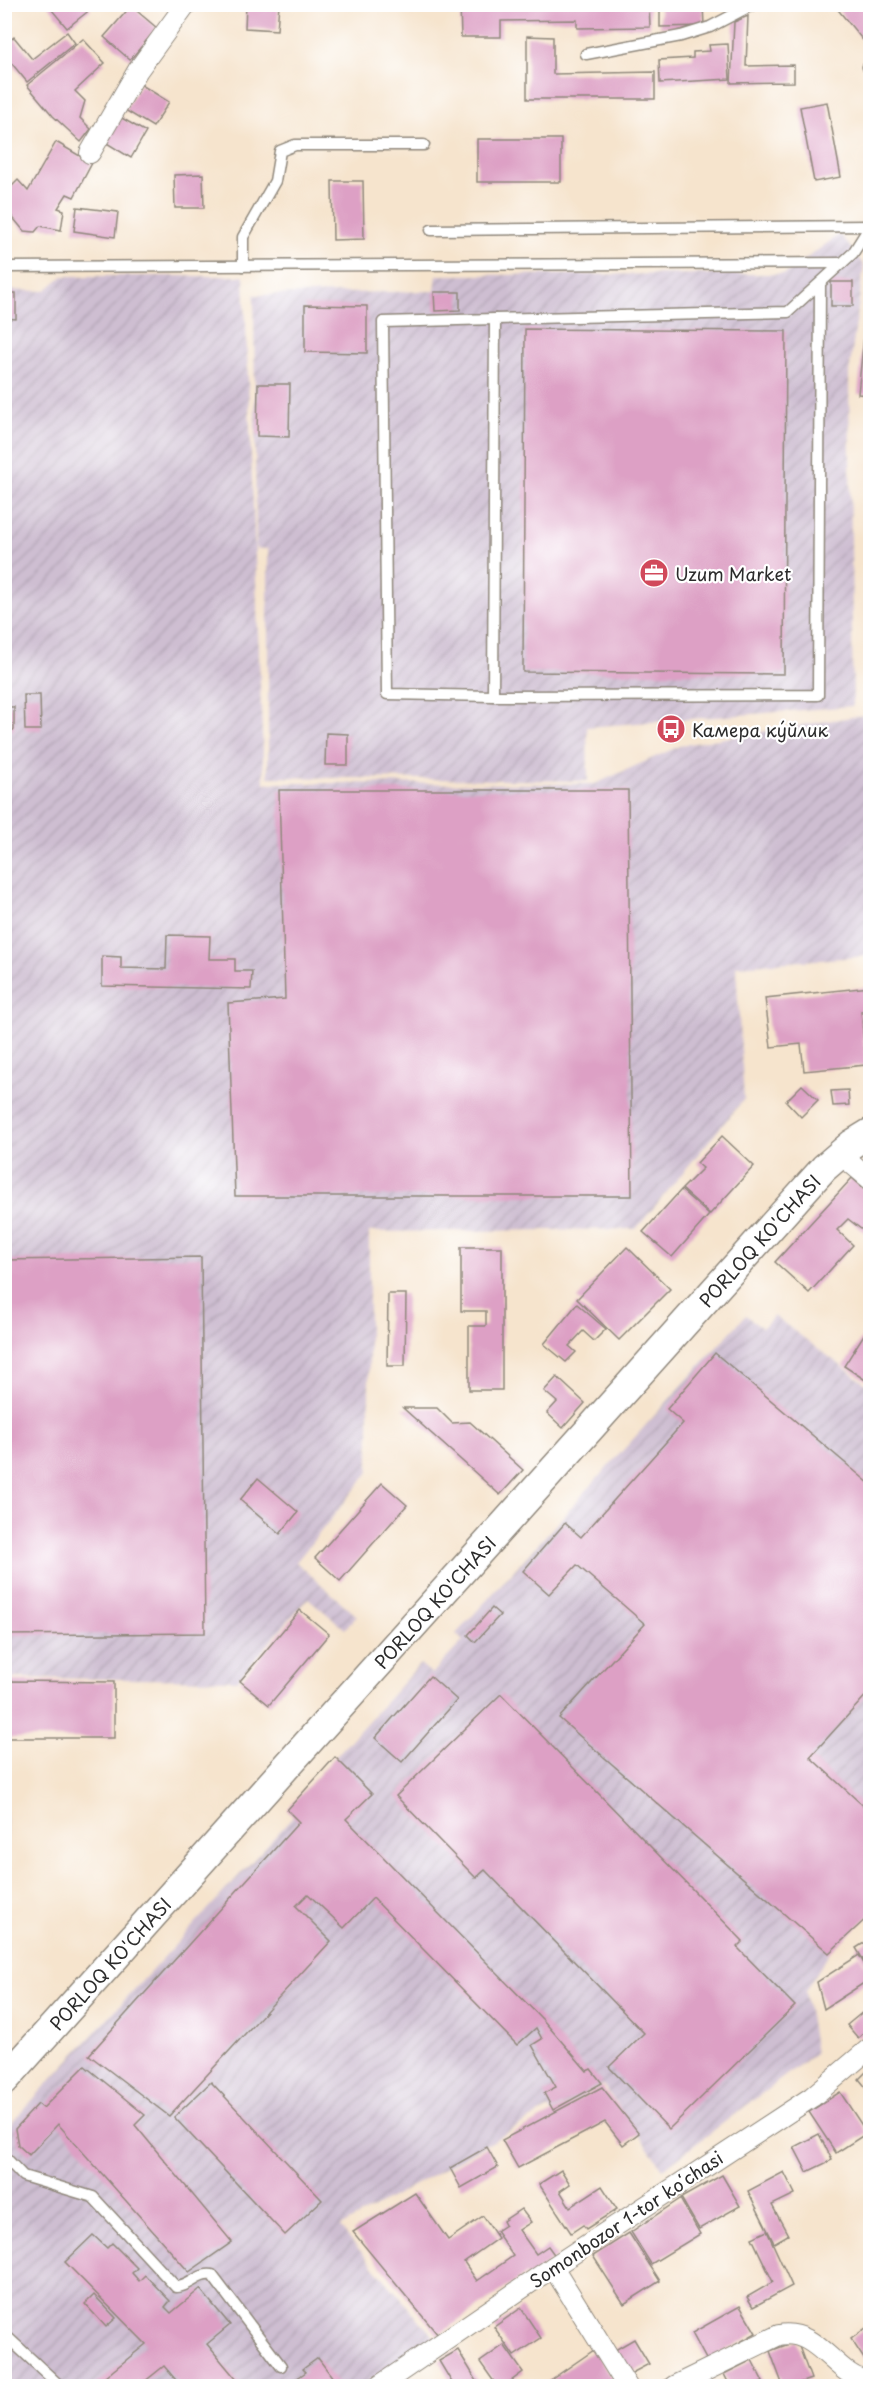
<svg xmlns="http://www.w3.org/2000/svg" width="875" height="2391" font-family="'Playpen Sans',sans-serif">
<defs>
<pattern id="industrial-furrows" width="10" height="10" patternUnits="userSpaceOnUse" patternTransform="scale(1.5)"><rect width="10" height="10" fill="#cebed1"/><path d="M-1 1l2-2M0 10L10 0M9 11l2-2" fill="none" stroke="#b1a3b4"/></pattern>
</defs>
<rect width="100%" height="100%" fill="#fff"/>
<filter id="ink" filterUnits="userSpaceOnUse"><feTurbulence type="fractalNoise" baseFrequency=".0167" numOctaves="2"/><feDisplacementMap in="SourceGraphic" scale="12" xChannelSelector="R" yChannelSelector="G"/><feConvolveMatrix kernelMatrix="1 2 1 2 8 2 1 2 1" color-interpolation-filters="sRGB"/></filter>
<filter id="wash" filterUnits="userSpaceOnUse"><feTurbulence type="fractalNoise" baseFrequency=".008" numOctaves="4" result="noise"/><feDisplacementMap in="SourceGraphic" scale="24" xChannelSelector="R" yChannelSelector="G"/><feGaussianBlur stdDeviation="1.35" result="paint"/><feColorMatrix in="noise" values="0 0 0 0 0 0 0 0 0 0 0 0 0 0 0 0 0 1.4 0 .05"/><feComposite in="paint" operator="in"/></filter>
<g filter="url(#wash)">
<rect width="100%" height="100%" fill="#f6e4cd"/>
<g fill="url(#industrial-furrows)">
<path d="M840,234L864,265L849,374L853,706L587,727L588,781L268,777V549H256L254,295L435,291L437,275L785,274Z"/>
<path d="M63,276H244L264,783L595,784L682,745L870,714V956L736,966L744,1099L636,1229L369,1232V1472L296,1562L357,1616L345,1629L308,1598L237,1680L5,1678L8,2030V2044L5,2047V290L45,291Z"/>
<path d="M746,1315L762,1328L774,1316L870,1387V1915L829,1953L805,1991L815,2053L663,2169L603,2085L552,2113L549,2109L340,2227L434,2337L362,2386H5L4,2131L293,1817L287,1810L420,1664L432,1674L463,1641L456,1634Z"/>
</g>
<g id="blocks">
<g fill="#dda0c5">
<path d="M47,4H87L91,9L67,28Z"/>
<path d="M246,4H279L277,30L245,28Z"/>
<path d="M460,4H649L650,27L577,28V20L501,21V37H461Z"/>
<path d="M660,4H703L704,26L660,27Z"/>
<path d="M837,4H862L870,16V49L835,6Z"/>
<path d="M131,6L157,28L130,60L104,37Z"/>
<path d="M748,16L746,66L794,65V82L731,83L734,22Z"/>
<path d="M67,32L75,43L27,82L4,54V45L14,37L32,59Z"/>
<path d="M527,36L553,37V74L655,72V99H527Z"/>
<path d="M83,39L105,63L75,91L85,101L80,118L91,129L81,142L53,116L27,85Z"/>
<path d="M728,44L730,79L660,83L659,60L693,58V52L710,51L709,45Z"/>
<path d="M140,84L169,102L153,127L125,110Z"/>
<path d="M827,102L841,177L814,182L800,107Z"/>
<path d="M120,117L146,132L131,158L105,142Z"/>
<rect x="477" y="139" width="84" height="43"/>
<path d="M56,142L92,163L74,197L67,194L58,208L64,210L61,230L40,226L35,232L24,231L4,207V194L18,180L28,191Z"/>
<path d="M203,174L204,208H175L174,175Z"/>
<path d="M332,181H363L364,239L333,240Z"/>
<path d="M77,207L118,212L115,237L74,231Z"/>
<rect x="831" y="282" width="22" height="24"/>
<path d="M869,287H870V395L858,394Z"/>
<path d="M434,292H460V310L435,311Z"/>
<path d="M4,293H16V319L4,318Z"/>
<path d="M305,305L367,306V353L305,352Z"/>
<path d="M525,329L786,331L784,674L523,672Z"/>
<path d="M258,384H290L289,437L257,436Z"/>
<path d="M24,695H40L41,730H25Z"/>
<rect x="4" y="707" width="10" height="23"/>
<path d="M326,733L348,734V765H325Z"/>
<path d="M279,790H628L632,1196H235L228,1003L285,999Z"/>
<path d="M167,935L210,936L209,959H235V971H252L251,989L102,986V956L121,957V968L166,969Z"/>
<path d="M870,987V1010L861,1011L866,1065L804,1071L801,1044L771,1047L765,998Z"/>
<path d="M802,1085L818,1100L801,1117L786,1101Z"/>
<path d="M848,1090L849,1105L833,1106L831,1091Z"/>
<path d="M722,1136L754,1166L710,1214L682,1189L703,1168L697,1163Z"/>
<path d="M852,1178L870,1194V1236L848,1219L837,1230L853,1245L809,1293L775,1262Z"/>
<path d="M681,1190L709,1215L672,1257L643,1232Z"/>
<path d="M461,1247H502V1390H469V1326H486V1311H461Z"/>
<path d="M627,1247L670,1289L619,1340L577,1299Z"/>
<path d="M201,1257L205,1633L4,1635V1260Z"/>
<path d="M388,1294H406L405,1366H387Z"/>
<path d="M577,1304L606,1329L594,1341L583,1331L569,1346L576,1352L566,1362L544,1344Z"/>
<path d="M870,1325V1383L844,1366Z"/>
<path d="M715,1353L870,1484V1691L810,1757L870,1812V1915L829,1953L559,1718L645,1624L577,1565L549,1594L523,1571L565,1523L581,1537L683,1423L667,1409Z"/>
<path d="M557,1377L585,1403L563,1428L547,1413L557,1402L544,1391Z"/>
<path d="M403,1408H437L452,1423L470,1422L523,1470L500,1495Z"/>
<path d="M258,1478L298,1512L280,1534L240,1500Z"/>
<path d="M382,1483L407,1505L340,1581L315,1558Z"/>
<path d="M492,1608L500,1615L475,1642L468,1635Z"/>
<path d="M300,1610L329,1634L269,1705L240,1681Z"/>
<path d="M430,1676L457,1700L402,1762L375,1738Z"/>
<path d="M8,1681L114,1682V1738H8Z"/>
<path d="M501,1694L743,1941L737,1947L795,2006L669,2129L609,2067L644,2033L485,1870L476,1878L396,1796Z"/>
<path d="M335,1757L372,1794L346,1819L543,2020L587,2071L591,2069L602,2083L553,2110L544,2093L556,2087L532,2045L542,2039L536,2028L517,2045L373,1898L344,1928L308,1894L296,1906L331,1941L169,2116L89,2055L299,1822L287,1810Z"/>
<path d="M870,1939V1971L856,1948Z"/>
<path d="M859,1955L870,1974V1979L824,2009L817,1982Z"/>
<path d="M870,2006V2028L858,2038L847,2025Z"/>
<path d="M8,2030V2044L4,2047V2032Z"/>
<path d="M85,2066L145,2115L135,2125L232,2242L189,2272L58,2124L29,2155L18,2145L15,2129L38,2104L43,2108Z"/>
<path d="M870,2068V2088L868,2090L859,2079Z"/>
<path d="M211,2082L322,2200L285,2235L174,2117Z"/>
<path d="M602,2087L639,2133L623,2145L605,2122L518,2168L502,2140Z"/>
<path d="M840,2092L867,2133L836,2153L809,2112Z"/>
<path d="M819,2134L832,2160L807,2172L794,2147Z"/>
<path d="M487,2147L498,2167L461,2188L450,2168Z"/>
<path d="M561,2170L570,2184L560,2191L570,2207L602,2186L617,2209L586,2229L583,2225L571,2233L539,2184Z"/>
<path d="M784,2172L795,2194L772,2205L788,2235L774,2243L748,2191Z"/>
<path d="M722,2175L740,2206L699,2229L681,2198Z"/>
<path d="M415,2193L448,2240L483,2216L498,2238L464,2262L477,2281L513,2256L496,2231L505,2225L503,2221L521,2209L531,2222L519,2230L536,2254L548,2246L556,2257L528,2277L526,2274L438,2335L353,2232Z"/>
<path d="M680,2199L700,2234L651,2264L631,2232Z"/>
<path d="M767,2231L792,2286L753,2307L747,2297L773,2282L752,2238Z"/>
<path d="M629,2233L660,2281L624,2304L593,2256Z"/>
<path d="M93,2235L107,2248L112,2243L137,2268L132,2273L139,2281L145,2275L170,2301L165,2307L171,2313L200,2289L230,2325L207,2344L242,2386H181L164,2366L139,2386H94L146,2344L65,2262Z"/>
<path d="M94,2295L116,2318L106,2327L85,2304Z"/>
<path d="M740,2306L756,2333L707,2361L692,2333Z"/>
<path d="M521,2308L541,2338L514,2356L494,2327Z"/>
<path d="M870,2325V2368L851,2339Z"/>
<path d="M634,2339L649,2364L630,2374L615,2350Z"/>
<path d="M797,2341L811,2379L790,2386H783L770,2351Z"/>
<path d="M504,2345L523,2372L504,2386H497L480,2362Z"/>
<path d="M458,2350L480,2386H454L439,2361Z"/>
<path d="M594,2350L616,2386H542Z"/>
<path d="M318,2358L339,2386H286L306,2372L303,2369Z"/>
<path d="M752,2360L763,2382L754,2386H730L724,2374Z"/>
</g>
</g>
</g>
<g filter="url(#ink)">
<use href="#blocks" fill-opacity="0" stroke="#90887c" stroke-width="1.5"/>
<g fill="none" stroke-linecap="round" stroke-linejoin="round">
<g stroke="#90887c" stroke-width="13">
<g id="service">
<path d="M586,54L681,36L710,27L754,4"/>
<path d="M870,65L868,67L870,71"/>
<path d="M431,230L870,226"/>
<path d="M243,266V237L275,181L280,151L295,145H424"/>
<path d="M4,267L842,263"/>
<path d="M820,283L818,695L493,696L495,319L788,312L853,253L870,226"/>
<path d="M493,696L387,694L383,322L495,319"/>
<path d="M4,2156L23,2176L93,2197L176,2287C190,2287 197,2273 212,2275L281,2366"/>
<path d="M4,2334L60,2386"/>
</g>
</g>
<g stroke="#90887c" stroke-width="22">
<g id="minor">
<path d="M90,153L138,70L186,4"/>
<path d="M839,1153L870,1179"/>
<path d="M553,2267L627,2386"/>
<path d="M379,2386L553,2267L812,2097L870,2048"/>
<path d="M674,2386L779,2335C819,2328 834,2376 870,2382"/>
</g>
</g>
<g stroke="#90887c" stroke-width="31">
<g id="secondary">
<path id="s1" d="M4,2081L824,1168L852,1144L870,1133"/>
</g>
</g>
<use href="#service" stroke="#fff" stroke-width="10"/>
<use href="#minor" stroke="#fff" stroke-width="20"/>
<use href="#secondary" stroke="#fff" stroke-width="28"/>
</g>
</g>
<defs>
<g id="office-disc" transform="scale(1.5)"><circle r="9.5" fill="#d1495b" stroke="#fff"/><path d="M-6-3h4V-5.5h4V-3h4V5H-6ZM-1-4.5V-3h2v-1.5ZM-6 0V1H6V0Z" fill="#fff"/></g>
<g id="bus-disc" transform="scale(1.5)"><circle r="9.5" fill="#d1495b" stroke="#fff"/><path d="M-5-6H5V4H4V6H2V4H-2V6H-4V4H-5ZM-3.5-4V0h7V-4ZM-3.5 1.2v1.5H-2V1.2ZM2 1.2v1.5H3.5V1.2Z" fill="#fff"/></g>
</defs>
<g fill-rule="evenodd">
<use href="#office-disc" x="654" y="573"/>
<use href="#bus-disc" x="671" y="729"/>
</g>
<g text-anchor="middle" dominant-baseline="central" stroke-width="4.5" stroke-linejoin="round" paint-order="stroke">
<g font-size="18" fill="#2b2b2b" stroke="#fff" text-anchor="start">
<text x="675" y="573">Uzum Market</text>
<text x="692" y="729">Камера ку́йлик</text>
</g>
<g font-size="18" fill="#2b2b2b" stroke="#fff">
<text stroke="none"><textPath href="#s1" startOffset="1130">PORLOQ KO'CHASI</textPath></text>
<text stroke="none"><textPath href="#s1" startOffset="644">PORLOQ KO'CHASI</textPath></text>
<text stroke="none"><textPath href="#s1" startOffset="158">PORLOQ KO'CHASI</textPath></text>
<text transform="translate(626 2219) rotate(-34)">Somonbozor 1-tor koʻchasi</text>
</g>
</g>
<rect width="875" height="2391" fill="none" stroke="#fff" stroke-width="24"/>
</svg>
